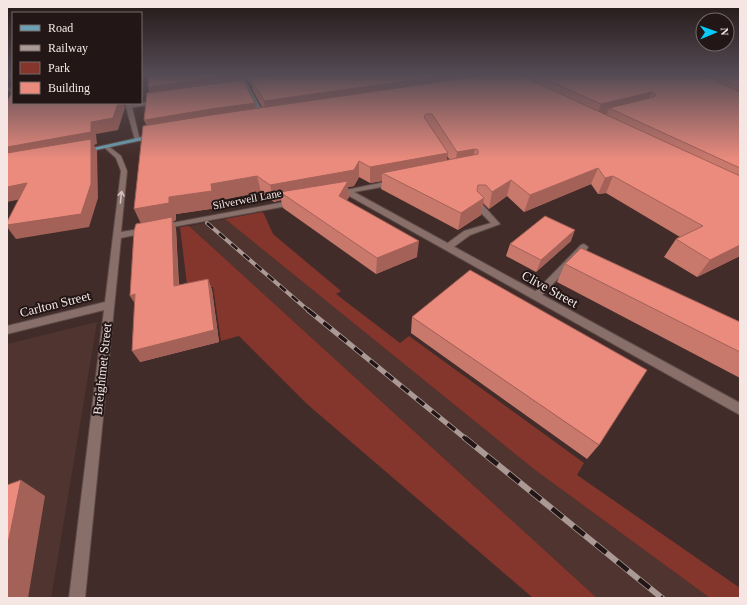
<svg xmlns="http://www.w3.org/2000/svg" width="747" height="605" font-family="Georgia,serif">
<rect width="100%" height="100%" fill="#422c29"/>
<g fill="#50342f">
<path d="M225,219L535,470L710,598H597L189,226Z"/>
<path d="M97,322L51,598H7V344Z"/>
</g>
<g fill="#84352c">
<path d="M262,212L264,214L273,234L341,291L336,294L400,343L409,336L584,463L577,475L740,588V598H710L535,470L225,219Z"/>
<path d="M189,226L597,598H533L307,404L239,336L221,341L213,287L188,293L180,227Z"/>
</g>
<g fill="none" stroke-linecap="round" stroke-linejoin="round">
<g stroke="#5d4b48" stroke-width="2">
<g id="service">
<rect x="7" y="76" width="6" height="2"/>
<path d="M7,87L13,89V93L7,89Z"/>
<path d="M158,100L161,102L160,103L129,108L126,106Z"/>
<path d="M475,203H481L500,224L470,235L451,249H445L444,247L445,245L464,231L491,223L475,207Z"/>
<path d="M584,244L588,247L587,249L539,298H533L531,296L533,294L581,245Z"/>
</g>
</g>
<g stroke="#5d4b48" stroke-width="2">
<g id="minor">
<path d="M125,103H131L140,141L135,140Z"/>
<path d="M107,145L121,156L127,171L121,232L146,228L150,230L149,232L121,238L85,598H69L104,310L7,334V326L105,302L121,171L116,158L104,147Z"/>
<path d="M395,180H398V184L354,192L740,403V415L342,192L346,190Z"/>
<path d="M295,200H298V204L161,229L157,227L161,225Z"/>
</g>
</g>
<g stroke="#5d4b48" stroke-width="2">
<path id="secondary" d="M238,74H242L267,119L266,120L261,119Z"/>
</g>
<g stroke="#5d4b48" stroke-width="2">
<path id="primary" d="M155,134L158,136L157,137L82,153L79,151Z"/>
</g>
<use href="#service" fill="#896f6a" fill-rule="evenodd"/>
<use href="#minor" fill="#896f6a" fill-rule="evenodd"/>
<use href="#secondary" fill="#7b888f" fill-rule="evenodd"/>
<use href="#primary" fill="#6ca1b3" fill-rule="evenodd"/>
<g stroke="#ab9996" stroke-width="4">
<path id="rail-far2" d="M207,223L309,311"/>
</g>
<g stroke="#ab9996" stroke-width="5">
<path id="rail-far1" d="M308,310L466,439"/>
</g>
<g stroke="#ab9996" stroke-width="6">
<path id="rail" d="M465,438L662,598"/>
</g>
<use href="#rail-far2" stroke="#221716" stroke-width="2.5" stroke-dasharray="8" stroke-linecap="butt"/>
<use href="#rail-far1" stroke="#221716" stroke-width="3.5" stroke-dasharray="10" stroke-linecap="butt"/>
<use href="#rail" stroke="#221716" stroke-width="4.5" stroke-dasharray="14" stroke-linecap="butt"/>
</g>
<g fill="#c9786c" fill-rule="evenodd">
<path d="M244,74H740V256L697,277L664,257L676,239L680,237L606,193L598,194L591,184L524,212L507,196L489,209L483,203L481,215L458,230L381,189L382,181L370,183L359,177L354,186L348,187L349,197L346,201L417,257L376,274L283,208L281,200L274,202L261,192L216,201L217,208L176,214V220L173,221L176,229L179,285L208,279L212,290L219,342L140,362L147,126L144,120L150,93L148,87L242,80L256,108L262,107L253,91L252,86H251ZM447,156L450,160H447Z"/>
<path d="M571,241L536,272L506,256L510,244Z"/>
<path d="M565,264L740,322V378L557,282Z"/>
<path d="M412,317L599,445L587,459L411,333Z"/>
</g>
<g fill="#a46158">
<path d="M240,74L243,88L153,101L148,87Z"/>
<path d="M248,74H334L251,78L252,86H251Z"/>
<path d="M456,74L454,87L266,115L264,101Z"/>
<path d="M465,74H504L464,86Z"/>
<path d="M515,74H524L523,78Z"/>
<path d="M652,92L646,106L609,108L606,116L596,119L601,104Z"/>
<path d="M118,103H124L125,108L118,130L96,134L97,144L94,145L97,151L98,198L89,227L16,239L7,227V225L81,214L7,162V147L91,122Z"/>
<path d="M255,103L258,116L150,134L144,120L211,109Z"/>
<path d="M475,149L472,165L455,167L457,152Z"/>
<path d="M448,153L446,169L382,173V181L370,183V167Z"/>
<path d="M359,161V177L354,186L348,187L349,197L340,212L280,192L281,200L274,202L270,185Z"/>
<path d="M598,168L591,184L524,212L530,195Z"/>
<path d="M257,176L261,192L216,201L217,208L176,214V220L173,221L176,229L179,298L142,226L134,209L169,197L211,184Z"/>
<path d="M613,176L606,193L598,194L605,178Z"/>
<path d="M511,180L507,196L489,209L492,192Z"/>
<path d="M27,183L36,196L7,202V187Z"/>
<path d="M484,198L481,215L458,230L461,213Z"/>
<path d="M575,230L571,241L536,272L541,260Z"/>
<path d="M419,241L417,257L376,274L377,258Z"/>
<path d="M740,245V256L697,277L710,260Z"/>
<path d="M208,279L212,290L219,342L140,362L132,351Z"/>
<path d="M135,294L137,307L130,296Z"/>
<path d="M21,480L45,496L28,598H7V548Z"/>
</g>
<g fill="#ea8b7d" stroke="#a46158">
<path d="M149,74H240L148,87Z"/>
<path d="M281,74H456L264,101L251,78Z"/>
<path d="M494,74H517L740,176V245L710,260L676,239L703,226L613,176L605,178L598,168L530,195L511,180L492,192L486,185H478L477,191L484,198L461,213L382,173L478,154V150L475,149L457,152L432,114H426L424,117L448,153L370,167L359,161L354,170L270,185L257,176L211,184L212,191L169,197V203L134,209L143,126L211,115Z"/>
<path d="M534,74H701L740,92V168L609,108L654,97L656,95L652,92L601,104Z"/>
<path d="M712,74H740V87Z"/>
<path d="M243,80L255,103L211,109L144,120L147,93Z"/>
<path d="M13,91V103H118L113,118L91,122V132L7,147V101Z"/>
<path d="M91,139V184L81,214L7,225V222L27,183L7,187V153Z"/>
<path d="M348,181L339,196L419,241L377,258L280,192Z"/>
<path d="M545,216L575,230L541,260L510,244Z"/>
<path d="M172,217L174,286L208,279L214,330L132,351L135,294L130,296L134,231L136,224Z"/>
<path d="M581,248L740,322V352L565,264Z"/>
<path d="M470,270L647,370L599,445L412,317Z"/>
<path d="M21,480L7,548V485Z"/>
</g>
<defs><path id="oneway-shaft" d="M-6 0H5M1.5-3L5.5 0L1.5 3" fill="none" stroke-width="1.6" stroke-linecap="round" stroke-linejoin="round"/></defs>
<use stroke="#d5c2bf" href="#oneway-shaft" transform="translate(121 197) rotate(-84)"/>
<linearGradient id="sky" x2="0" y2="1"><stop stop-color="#241817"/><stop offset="0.47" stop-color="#544b54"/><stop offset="1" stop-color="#544b54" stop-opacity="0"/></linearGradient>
<rect width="747" height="159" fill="url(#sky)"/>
<g text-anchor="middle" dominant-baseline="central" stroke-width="4" stroke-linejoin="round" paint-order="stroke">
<g font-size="11" fill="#f5e6e3" stroke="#221716">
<text transform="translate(247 199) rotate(-11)">Silverwell Lane</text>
</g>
<g font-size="13" fill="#f5e6e3" stroke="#221716">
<text transform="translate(550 289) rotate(29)">Clive Street</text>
<text transform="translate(55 304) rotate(-14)">Carlton Street</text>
<text transform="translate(102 369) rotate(-84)">Breightmet Street</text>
</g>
</g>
<rect width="747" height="605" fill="none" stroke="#f5e6e3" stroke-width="16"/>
<rect x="12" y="12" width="130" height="92" fill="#221716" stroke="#766a68"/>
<rect x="20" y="25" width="20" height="6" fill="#6ca1b3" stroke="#766a68"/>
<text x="48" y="32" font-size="12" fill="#f5e6e3">Road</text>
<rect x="20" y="45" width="20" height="6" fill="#ab9996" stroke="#766a68"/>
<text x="48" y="52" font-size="12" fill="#f5e6e3">Railway</text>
<rect x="20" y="62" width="20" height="12" fill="#84352c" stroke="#766a68"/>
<text x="48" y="72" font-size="12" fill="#f5e6e3">Park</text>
<rect x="20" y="82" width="20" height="12" fill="#ea8b7d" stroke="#766a68"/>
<text x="48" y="92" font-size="12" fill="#f5e6e3">Building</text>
<g transform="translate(715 32) rotate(88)"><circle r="19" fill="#221716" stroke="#766a68"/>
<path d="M0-3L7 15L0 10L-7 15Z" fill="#0bcafa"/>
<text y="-6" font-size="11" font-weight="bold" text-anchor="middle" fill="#f5e6e3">N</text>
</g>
</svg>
